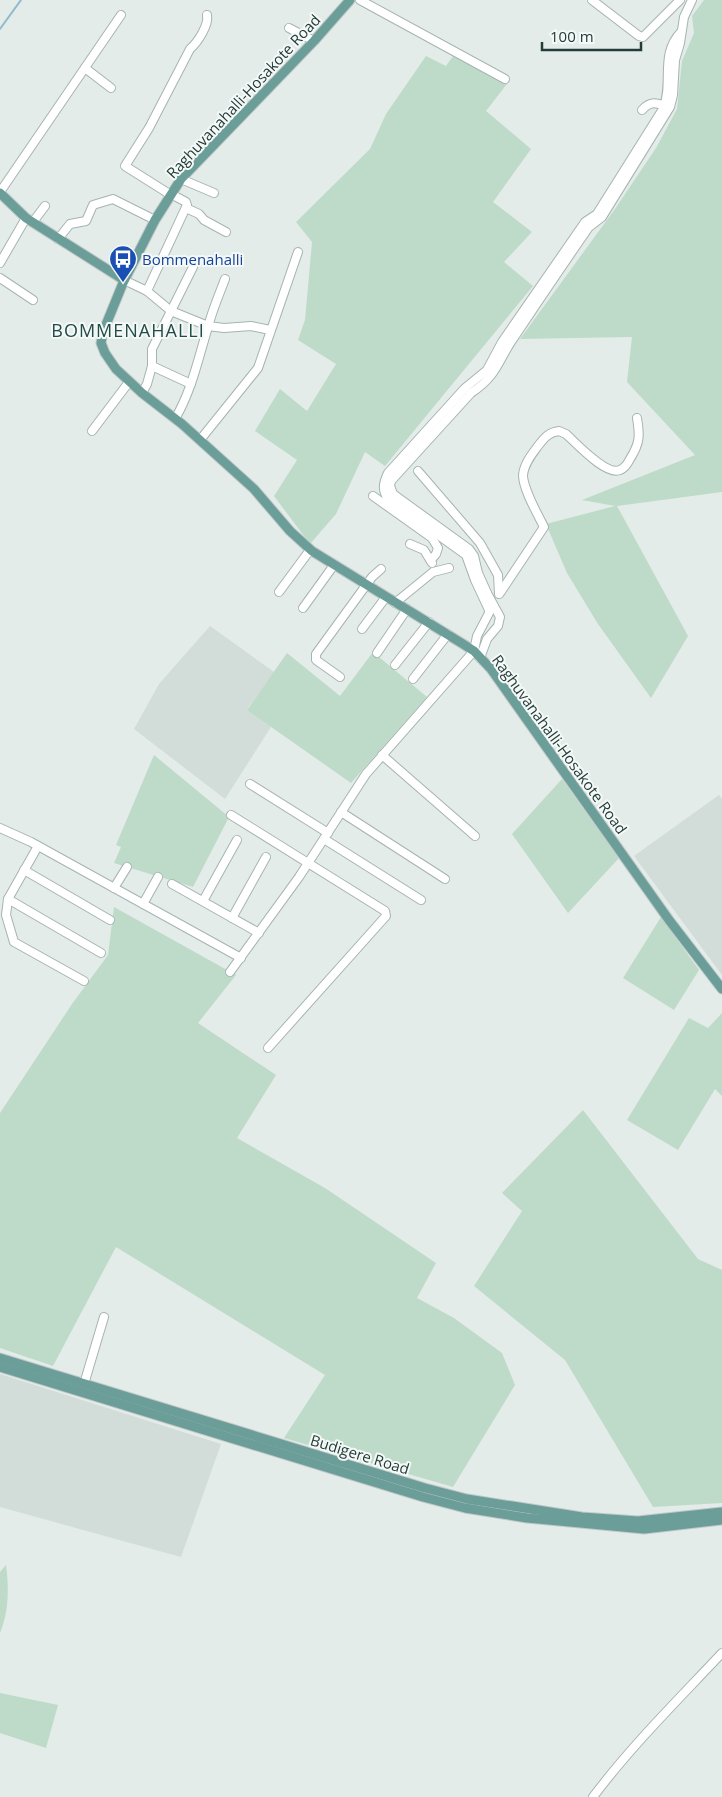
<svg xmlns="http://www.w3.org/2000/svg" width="722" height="1797" font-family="'Open Sans',sans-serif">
<rect width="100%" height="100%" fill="#e3ece9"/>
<g fill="#d2dcd8">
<path d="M210,626L274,672L247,709L271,727L225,799L134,729L159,684Z"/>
<path d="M719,795L722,799V975L634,856Z"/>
<path d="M0,1374L221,1444L181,1557L0,1507Z"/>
</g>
<g fill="#bedbca">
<path d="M704,0H722V492L617,506L688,636L651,698L598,624L567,573L546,524L615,506L582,500L695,455L627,382L632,337L520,339L615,209L656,148L677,109L682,61L694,33L692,16Z"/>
<path d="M458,49L510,80L486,111L531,149L493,202L532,232L504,262L533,286L385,466L365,452L336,514L310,544L274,496L297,460L255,431L280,389L307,411L336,364L298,340L305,320L312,242L296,222L370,149L386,114L426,56L446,66Z"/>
<path d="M373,652L427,697L351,783L247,710L287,653L340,696Z"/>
<path d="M154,755L229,817L193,887L114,863L121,847L116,845Z"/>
<path d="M562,779L619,858L568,913L512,834Z"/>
<path d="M114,907L236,975L198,1023L276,1075L237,1138L325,1188L436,1263L417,1298L454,1318L502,1353L515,1385L453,1487L284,1438L325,1375L116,1247L53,1366L0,1348V1113L72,1004L108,955Z"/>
<path d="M661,917L699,970L674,1010L623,978Z"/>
<path d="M722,1013V1096L715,1089L678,1150L627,1120L689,1018L708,1028Z"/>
<path d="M583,1110L698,1259L722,1270V1503L653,1507L565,1360L474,1286L522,1211L502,1193Z"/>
<path d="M6,1565C9,1588 9,1611 0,1633V1572Z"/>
<path d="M0,1693L58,1705L46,1748L0,1733Z"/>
</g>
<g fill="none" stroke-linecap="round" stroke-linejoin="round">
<path stroke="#90bbcc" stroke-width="2" d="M0,29L21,0"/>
<g stroke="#a6b4b1" stroke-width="10">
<g id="minor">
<path d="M360,0L505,79"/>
<path d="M592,0L639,36L643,37L680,0"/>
<path d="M289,28L314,41"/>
<path d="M85,68L111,88"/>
<path d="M642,110C651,100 657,103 668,107"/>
<path d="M181,179L214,193"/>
<path d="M0,192L121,15"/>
<path d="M171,195L125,166L149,128L190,49C198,42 209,25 207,15"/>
<path d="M186,208L199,214L204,220L226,232"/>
<path d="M33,222L45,206"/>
<path d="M58,239L70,224L86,221L93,205L113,199L155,220"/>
<path d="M0,263L26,218"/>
<path d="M0,278L33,300"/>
<path d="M124,280L147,291L171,311L208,326L224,328L251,326L270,330"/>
<path d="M147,291L187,205L186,202L171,194"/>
<path d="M152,366L191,384"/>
<path d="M142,393L147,384L152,366V349L193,267"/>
<path d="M175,419C192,390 198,359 208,327C212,311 219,295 225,279"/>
<path d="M92,431L129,382"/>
<path d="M200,440L258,368L298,252"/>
<path d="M418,471L480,543L498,575L499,594"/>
<path d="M373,496L432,538L438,548L436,554L431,560"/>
<path d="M410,544L424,550L432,563"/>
<path d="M279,592L310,550"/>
<path d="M500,593L544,527C537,513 523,489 523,475C524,464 532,454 538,446C544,438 549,432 559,431L566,434C576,443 606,476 620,470C625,468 628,463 630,459C640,443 640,436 637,418"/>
<path d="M395,603L433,572L449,568"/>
<path d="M303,608L334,565"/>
<path d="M362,629L386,597"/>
<path d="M377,653L407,609"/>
<path d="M480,658L487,639L498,626L500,617L488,595L478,573L474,556L469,549L393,494L390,486L391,481L471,393C499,374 497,361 515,336C539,300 564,263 589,227L602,217L670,107L673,95L675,60L680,43L684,17L692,0"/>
<path d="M395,665L429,622"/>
<path d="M340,677L316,660V654L372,577L381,569"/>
<path d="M413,679L448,634"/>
<path d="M382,755L475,836"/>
<path d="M250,784L328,833"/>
<path d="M341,812L445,879"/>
<path d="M231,815L385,911L386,916L268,1048"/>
<path d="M0,828L31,842L241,958"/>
<path d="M324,839L421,900"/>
<path d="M38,846L8,899L6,915L14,942L84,981"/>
<path d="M24,870L110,920"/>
<path d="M172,884L259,933"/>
<path d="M114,888L127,867"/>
<path d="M8,899L101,953"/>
<path d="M203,901L237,840"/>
<path d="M143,904L158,877"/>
<path d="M232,918L266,857"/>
<path d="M230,972L299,877L366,774L474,651L477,636L489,613V610L475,580L466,555L388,499C382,490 383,483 388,473L465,388L487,370L502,342L585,222L597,214L663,109C674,83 659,55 681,32"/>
<path d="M84,1384L104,1317"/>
<path d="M593,1797C632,1745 678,1700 722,1653"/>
</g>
</g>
<g stroke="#c2c8c8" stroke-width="11">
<g id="major">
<path d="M350,0L314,41L181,179L155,220L123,283L103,332L101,343L105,353L116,369L142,393L182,424L254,489L290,531L312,551L463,644L474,651L491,669L669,920L722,989"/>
<path d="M0,193L26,218L124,280"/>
<path d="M0,1358L425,1488L467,1499L582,1517L638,1521L722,1512"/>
<path d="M0,1367L423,1497L465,1508L527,1518L644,1529L722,1520"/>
</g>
</g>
<use href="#minor" stroke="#fff" stroke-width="8"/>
<use href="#major" stroke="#6b9e98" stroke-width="9"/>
</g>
<defs>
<g id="bus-pin" transform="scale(1.4375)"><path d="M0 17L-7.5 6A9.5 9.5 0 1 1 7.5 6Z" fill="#1a4fb4" stroke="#f4f9f7"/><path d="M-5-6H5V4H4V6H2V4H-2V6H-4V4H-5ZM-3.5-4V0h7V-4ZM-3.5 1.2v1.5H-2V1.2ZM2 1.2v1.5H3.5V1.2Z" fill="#fff"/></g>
</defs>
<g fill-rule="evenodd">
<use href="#bus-pin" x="123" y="259"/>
</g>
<g text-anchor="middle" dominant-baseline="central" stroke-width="4" stroke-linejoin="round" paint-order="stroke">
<g font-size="15" fill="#243c39" stroke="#f4f9f7">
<text transform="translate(243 96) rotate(-47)">Raghuvanahalli-Hosakote Road</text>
<text transform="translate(560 744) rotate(54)">Raghuvanahalli-Hosakote Road</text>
<text transform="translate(360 1454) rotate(17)">Budigere Road</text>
</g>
<g font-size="15" fill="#164399" stroke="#f4f9f7" text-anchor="start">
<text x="142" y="259">Bommenahalli</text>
</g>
<g font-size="18" letter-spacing="1" fill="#224c48" stroke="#f4f9f7">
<text x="128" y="330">BOMMENAHALLI</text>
</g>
</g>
<path d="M542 42v8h99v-8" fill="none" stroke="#243c39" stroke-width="2.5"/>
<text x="550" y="42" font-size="15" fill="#243c39" stroke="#f4f9f7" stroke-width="4" paint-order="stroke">100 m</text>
</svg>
